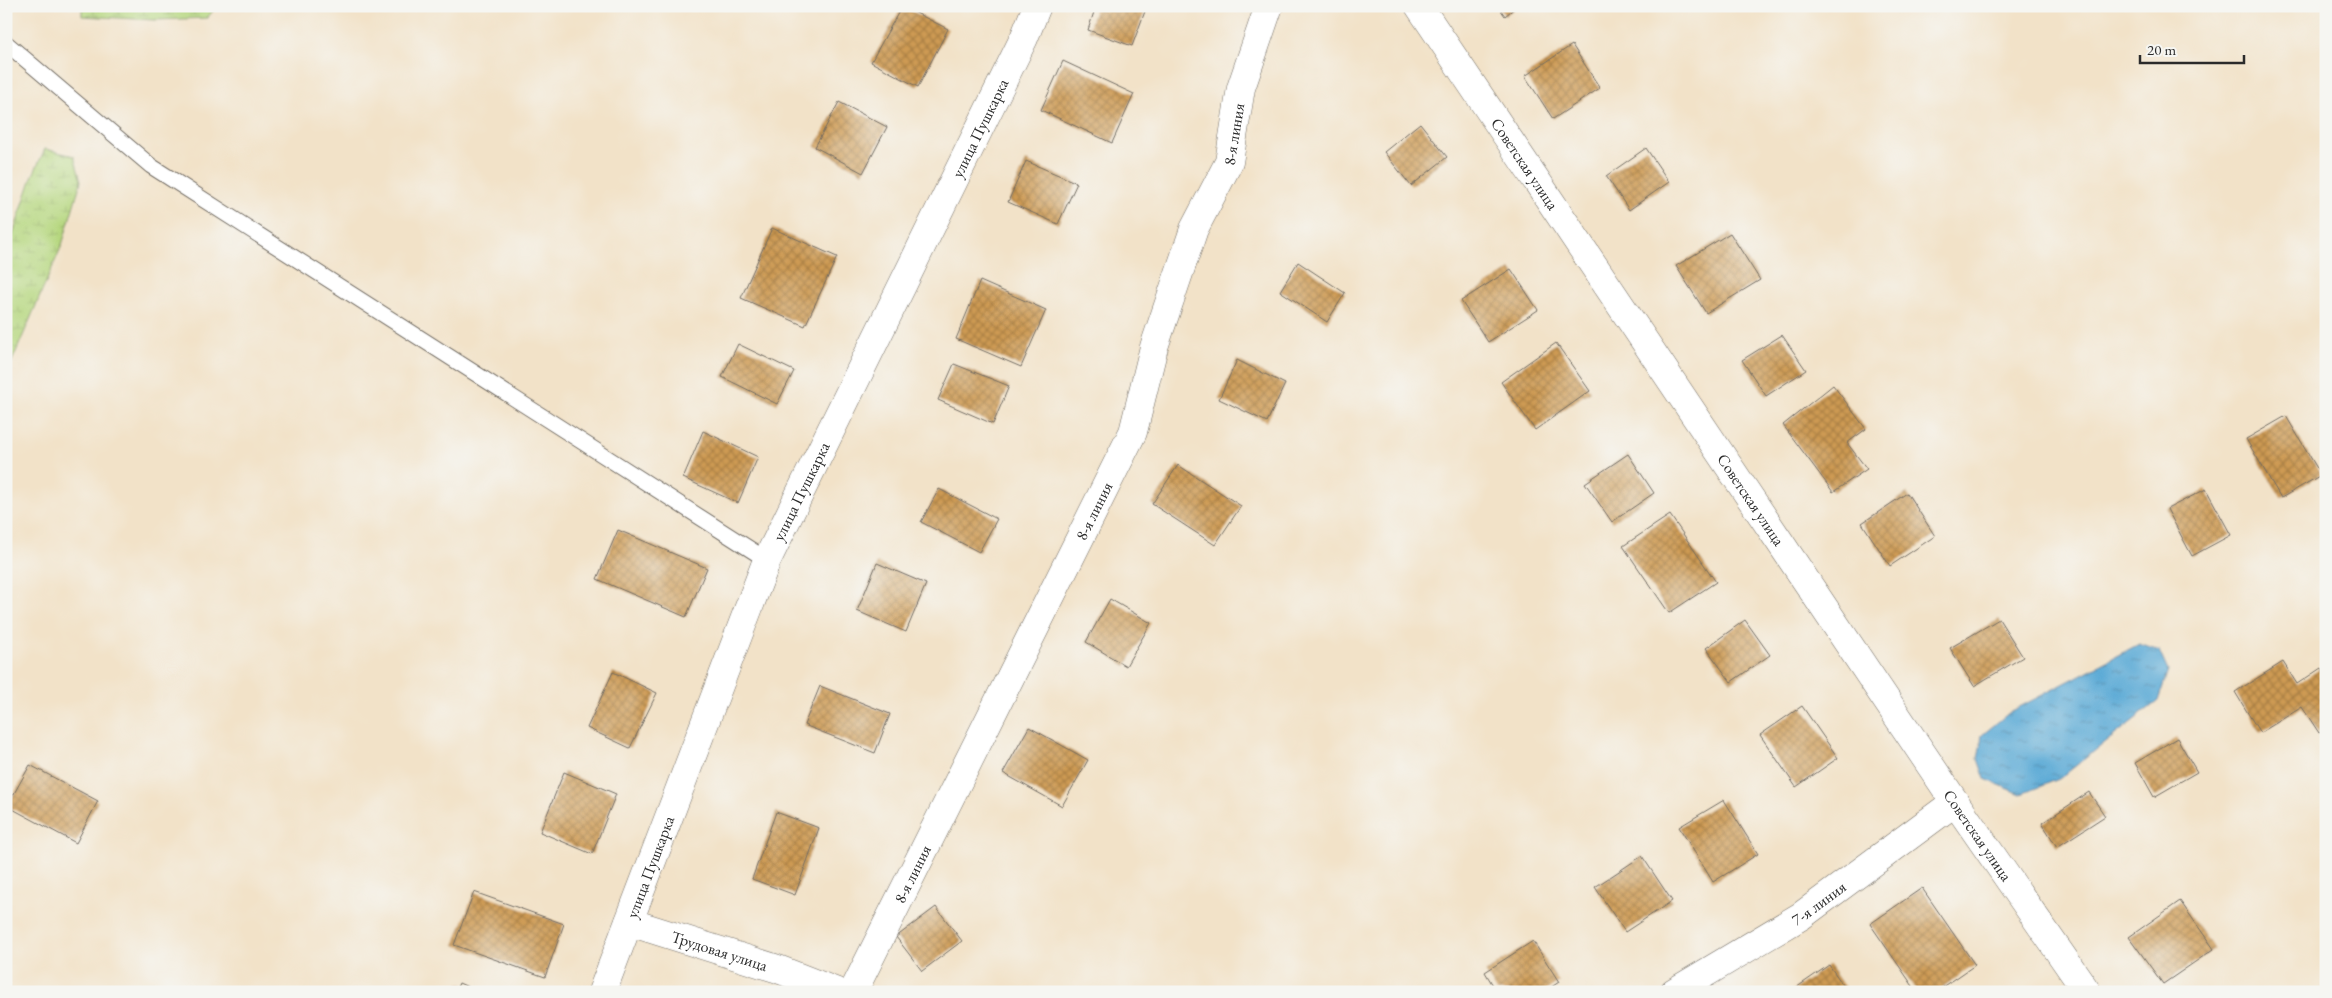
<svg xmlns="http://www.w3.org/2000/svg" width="2332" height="998" font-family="'EB Garamond',serif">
<defs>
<pattern id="wetland-marsh" width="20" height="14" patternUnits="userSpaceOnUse" patternTransform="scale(1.25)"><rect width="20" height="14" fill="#b6d77f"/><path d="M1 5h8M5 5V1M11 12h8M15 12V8" fill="none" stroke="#9db96e"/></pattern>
<pattern id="water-ripples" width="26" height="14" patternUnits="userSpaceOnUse" patternTransform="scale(1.25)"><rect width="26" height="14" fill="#5caad6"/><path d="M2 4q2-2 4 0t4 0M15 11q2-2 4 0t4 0" fill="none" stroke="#4c8bae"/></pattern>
<pattern id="building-cross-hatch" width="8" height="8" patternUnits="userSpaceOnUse" patternTransform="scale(1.25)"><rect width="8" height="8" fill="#cd9a52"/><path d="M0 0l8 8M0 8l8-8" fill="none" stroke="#a77e44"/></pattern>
</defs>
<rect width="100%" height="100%" fill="#f6f6f2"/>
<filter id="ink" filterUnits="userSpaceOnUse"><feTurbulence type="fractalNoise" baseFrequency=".02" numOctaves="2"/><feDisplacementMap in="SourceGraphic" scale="10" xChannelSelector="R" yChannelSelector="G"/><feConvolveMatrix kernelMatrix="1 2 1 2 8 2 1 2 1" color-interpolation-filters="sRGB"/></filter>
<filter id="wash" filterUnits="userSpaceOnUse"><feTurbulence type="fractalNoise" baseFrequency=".0096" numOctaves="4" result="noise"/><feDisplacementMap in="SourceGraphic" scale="20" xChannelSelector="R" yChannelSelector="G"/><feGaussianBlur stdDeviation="1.12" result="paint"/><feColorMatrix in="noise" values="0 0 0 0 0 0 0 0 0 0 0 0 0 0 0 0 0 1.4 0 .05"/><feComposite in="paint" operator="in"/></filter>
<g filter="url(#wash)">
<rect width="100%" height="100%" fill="#f2e2c8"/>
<g fill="url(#wetland-marsh)" stroke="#708155">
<path d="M82,6H217L207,18L155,20L82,16Z"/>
<path d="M45,149L74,156L81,181L62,245L6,375V255L32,177Z"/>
</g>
<path fill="url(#water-ripples)" stroke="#446a80" d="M2139,644L2159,651L2168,671L2158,701L2059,779L2021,794L1985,779L1978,759L1982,735L2010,712Z"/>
<g id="blocks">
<g fill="url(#building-cross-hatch)">
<path d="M902,6L948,29L918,87L871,62Z"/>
<path d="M1096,6H1147L1132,46L1088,30Z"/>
<path d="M1498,6H1517L1505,16Z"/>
<path d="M1572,45L1600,88L1553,119L1525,76Z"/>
<path d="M1063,61L1134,94L1112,143L1041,110Z"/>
<path d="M839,102L887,127L863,173L815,147Z"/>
<path d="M1420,123L1447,157L1411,186L1384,152Z"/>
<path d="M1646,148L1669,182L1629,210L1606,176Z"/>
<path d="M1026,161L1077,183L1058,224L1008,202Z"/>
<path d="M772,228L837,257L805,326L741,298Z"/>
<path d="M1730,233L1760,280L1706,313L1676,266Z"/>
<path d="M1298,262L1345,293L1327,322L1280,291Z"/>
<path d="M1511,269L1538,310L1488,342L1461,301Z"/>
<path d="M980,281L1046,310L1021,367L956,339Z"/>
<path d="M1782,335L1806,370L1766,396L1742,360Z"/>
<path d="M1556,343L1590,391L1535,430L1501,382Z"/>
<path d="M738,344L794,371L777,404L722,377Z"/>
<path d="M1237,360L1285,384L1267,422L1219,399Z"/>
<path d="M954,364L1009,386L993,424L938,400Z"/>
<path d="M1833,385L1866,429L1847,443L1867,469L1833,492L1783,425Z"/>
<path d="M2286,416L2321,475L2281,498L2246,439Z"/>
<path d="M703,431L758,457L738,503L683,478Z"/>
<path d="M1628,454L1654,493L1612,522L1585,483Z"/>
<path d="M1178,465L1241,506L1215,545L1152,504Z"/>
<path d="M939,489L997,519L979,552L921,522Z"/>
<path d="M2206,489L2231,535L2192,556L2167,509Z"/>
<path d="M1907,493L1935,536L1890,566L1862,523Z"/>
<path d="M1670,515L1716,582L1669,613L1623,546Z"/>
<path d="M618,530L707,568L686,617L597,579Z"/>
<path d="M877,563L926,584L906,632L857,611Z"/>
<path d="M1110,599L1151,623L1126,666L1086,642Z"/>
<path d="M1999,619L2023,657L1974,686L1950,648Z"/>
<path d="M1745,620L1770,655L1731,682L1706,648Z"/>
<path d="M2283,662L2297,684L2321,668L2326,676V729L2319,733L2302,707L2260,733L2235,692Z"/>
<path d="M613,672L657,693L630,748L587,728Z"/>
<path d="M820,686L890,714L875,753L804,725Z"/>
<path d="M1802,706L1838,758L1796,787L1760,735Z"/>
<path d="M1029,727L1088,760L1062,806L1003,773Z"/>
<path d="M2177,738L2197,772L2154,797L2135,763Z"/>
<path d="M30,765L98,801L76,843L7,806Z"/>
<path d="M564,772L616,794L592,854L540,832Z"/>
<path d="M2089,792L2105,816L2057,847L2042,823Z"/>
<path d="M1724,800L1758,854L1713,882L1679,827Z"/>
<path d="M776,812L819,828L795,895L752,879Z"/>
<path d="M1642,856L1672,901L1625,932L1595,887Z"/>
<path d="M1922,888L1975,965L1936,992H1917L1870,924Z"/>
<path d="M474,892L564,924L545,977L454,945Z"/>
<path d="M2180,901L2214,949L2163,984L2129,937Z"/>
<path d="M936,907L962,941L922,971L896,937Z"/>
<path d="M1533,941L1559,982L1544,992H1497L1485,972Z"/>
<path d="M1829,965L1848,992H1790Z"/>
<path d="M459,983L479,992H455Z"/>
</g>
</g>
</g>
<g filter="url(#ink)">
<use href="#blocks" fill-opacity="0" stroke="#716b62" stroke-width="1"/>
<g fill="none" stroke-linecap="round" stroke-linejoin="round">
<g stroke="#716b62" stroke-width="17">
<path id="service" d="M6,43L151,166L767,560"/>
</g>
<g stroke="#716b62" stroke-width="29">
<g id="minor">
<path id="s1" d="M1419,6L1955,802L2087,992"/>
<path id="s2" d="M629,922L778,969L837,992"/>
<path id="s3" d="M602,992L767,560L1024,38L1037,6"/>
<path id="s4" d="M853,992L1133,432L1154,347L1194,229L1229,162L1241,88L1269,6"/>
<path id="s5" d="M1674,992L1801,916L1955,802"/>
</g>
</g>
<use href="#service" stroke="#fff" stroke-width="15"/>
<use href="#minor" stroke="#fff" stroke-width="28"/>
</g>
</g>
<g text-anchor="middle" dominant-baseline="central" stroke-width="4" stroke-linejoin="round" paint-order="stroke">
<g font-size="16" fill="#2b2b2b" stroke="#f6f6f2">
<text stroke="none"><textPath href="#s3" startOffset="944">улица Пушкарка</textPath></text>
<text stroke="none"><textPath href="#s4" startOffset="942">8-я линия</textPath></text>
<text stroke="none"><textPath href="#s1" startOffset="190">Советская улица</textPath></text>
<text stroke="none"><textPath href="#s3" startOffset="539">улица Пушкарка</textPath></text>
<text stroke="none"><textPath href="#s1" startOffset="595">Советская улица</textPath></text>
<text stroke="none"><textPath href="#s4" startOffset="538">8-я линия</textPath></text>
<text stroke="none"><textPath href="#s1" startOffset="1000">Советская улица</textPath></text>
<text stroke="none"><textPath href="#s3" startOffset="134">улица Пушкарка</textPath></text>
<text stroke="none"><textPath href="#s4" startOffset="132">8-я линия</textPath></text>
<text stroke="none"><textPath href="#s5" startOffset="170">7-я линия</textPath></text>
<text stroke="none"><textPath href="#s2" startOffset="95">Трудовая улица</textPath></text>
</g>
</g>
<rect width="2332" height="998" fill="none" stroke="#f6f6f2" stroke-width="25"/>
<path d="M2140 55v8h104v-8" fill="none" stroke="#2b2b2b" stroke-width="2.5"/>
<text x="2147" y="55" font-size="15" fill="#2b2b2b" stroke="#f6f6f2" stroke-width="4" paint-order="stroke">20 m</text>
</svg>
